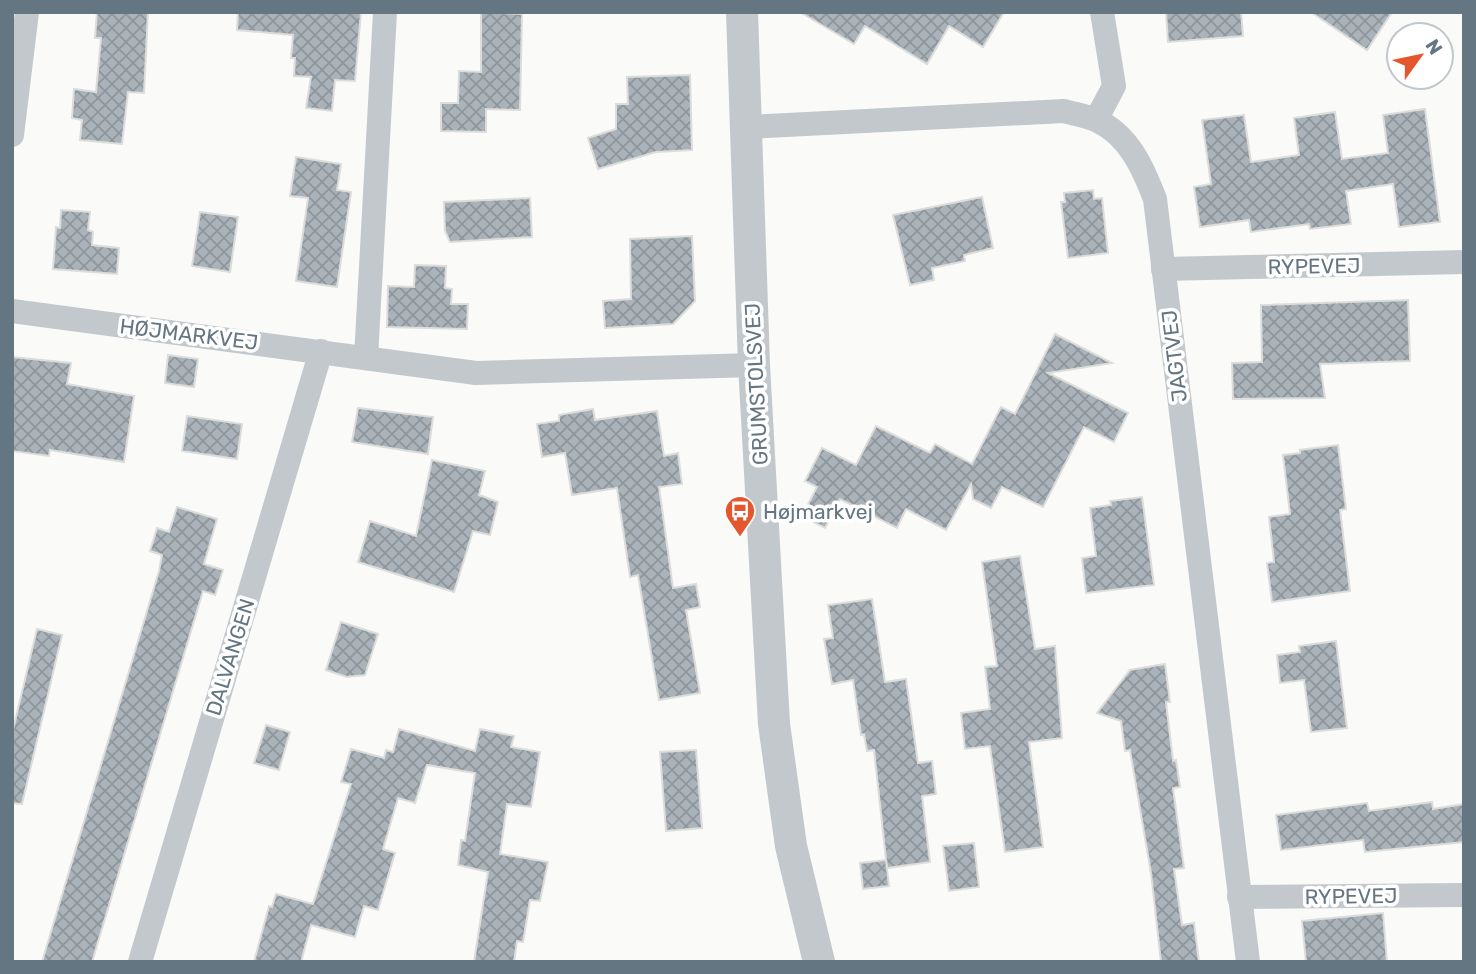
<svg xmlns="http://www.w3.org/2000/svg" width="1476" height="974" font-family="Rubik,sans-serif">
<defs>
<pattern id="building-cross-hatch" width="8" height="8" patternUnits="userSpaceOnUse" patternTransform="scale(1.75)"><rect width="8" height="8" fill="#aab3b9"/><path d="M0 0l8 8M0 8l8-8" fill="none" stroke="#8e969c"/></pattern>
</defs>
<rect width="100%" height="100%" fill="#fafaf8"/>
<g fill="url(#building-cross-hatch)" stroke="#dcdcda" stroke-width="2">
<path d="M97,12H148L144,93L128,92L122,144L80,140L82,120L72,118L74,89L96,92L101,38H95Z"/>
<path d="M238,12H361L355,81L335,80L332,111L306,108L311,77L294,76L295,58H291L293,35L237,30Z"/>
<path d="M481,12L522,14L520,110L486,109V132L441,131V103H458L459,71L481,72Z"/>
<path d="M800,12H1004L983,47L949,26L927,64L865,26L854,44Z"/>
<path d="M1166,12H1241L1243,36L1168,42Z"/>
<path d="M1311,12H1392L1367,50Z"/>
<path d="M690,75L692,150L656,152L598,169L588,138L616,129V104H628L627,77Z"/>
<path d="M1425,109L1440,222L1399,227L1393,184L1346,191L1351,224L1310,229L1309,224L1251,232L1249,220L1200,227L1194,187L1211,184L1202,120L1244,115L1251,162L1299,155L1294,118L1335,112L1342,159L1388,153L1383,115Z"/>
<path d="M296,157L341,164L337,190L351,192L337,287L296,281L308,198L290,196Z"/>
<path d="M1093,190L1094,199L1102,198L1108,253L1068,258L1061,202H1065L1064,193Z"/>
<path d="M982,197L993,248L964,255L965,261L932,268L934,280L910,285L893,215Z"/>
<path d="M530,198L532,237L450,242L445,231L444,202Z"/>
<path d="M61,210L90,212L88,230L93,232L92,245L119,248L117,274L53,269L56,227L60,228Z"/>
<path d="M200,212L238,217L230,272L192,266Z"/>
<path d="M692,236L695,301L673,324L605,328L603,301L631,299L630,239Z"/>
<path d="M415,265L446,266L445,288L452,289L451,304H468L467,329L387,327L388,286L414,287Z"/>
<path d="M1408,300L1410,361L1320,364L1325,398L1233,399L1232,363L1262,362L1261,305Z"/>
<path d="M1055,334L1112,363L1048,373L1128,413L1114,442L1084,427L1043,507L1002,487L991,508L973,499L971,484L946,530L906,509L897,528L840,499L825,528L802,516L817,487L805,481L822,448L856,465L876,426L930,453L935,444L972,464L1001,407L1015,414Z"/>
<path d="M168,355L198,359L194,387L165,383Z"/>
<path d="M12,357L71,363L67,384L134,396L124,462L50,450L49,456L12,451Z"/>
<path d="M358,408L433,417L428,454L352,442Z"/>
<path d="M593,409L595,420L657,411L664,456L678,453L682,484L659,487L673,588L696,584L700,607L686,610L700,693L659,700L638,575L630,577L617,488L572,495L565,453L542,457L537,424L559,421V415Z"/>
<path d="M187,416L242,424L237,459L182,451Z"/>
<path d="M1338,445L1346,509L1340,510L1350,591L1272,602L1267,563L1274,562L1269,517L1290,514L1283,455L1300,453V450Z"/>
<path d="M432,460L485,471L479,495L498,502L490,535L473,531L454,592L358,562L370,521L416,536Z"/>
<path d="M1142,497L1154,585L1086,593L1082,558L1096,556L1090,508L1111,505L1110,501Z"/>
<path d="M177,507L217,519L204,564L223,570L215,595L203,591L92,962H42L159,571L162,555L150,551L157,528L169,532Z"/>
<path d="M1020,556L1035,649L1055,646L1062,738L1029,742L1043,847L1005,852L990,746L965,749L961,713L990,709L985,667L997,666L982,562Z"/>
<path d="M872,599L885,682L906,679L918,763L932,761L936,794L922,796L930,862L887,868L874,750L867,751L864,734L861,735L853,680L832,684L824,639L833,638L828,605Z"/>
<path d="M341,622L378,634L365,675L347,677L326,670Z"/>
<path d="M37,629L62,635L22,804L12,803V734Z"/>
<path d="M1336,641L1347,728L1311,732L1304,680L1280,683L1277,655L1300,652L1299,646Z"/>
<path d="M1165,664L1170,702H1166L1173,761L1176,760L1180,787L1173,788L1184,868L1174,869L1182,925L1194,923L1199,962H1161L1151,873L1130,750L1125,751L1121,721L1097,713L1130,670Z"/>
<path d="M266,725L290,732L279,770L254,763Z"/>
<path d="M399,729L475,751L480,729L514,736L511,747L540,752L531,807L507,804L500,854L548,862L540,901L530,900L523,942L517,941L514,962H474L488,872L458,865L461,840L465,841L475,773L427,765L415,803L398,798L383,849L395,853L378,910L364,906L355,937L311,925L301,962H254L269,906L272,907L276,894L313,904L351,784L341,782L351,749L384,758L386,750L393,752Z"/>
<path d="M696,750L702,828L666,831L660,752Z"/>
<path d="M1432,802L1433,809L1464,804V842L1365,852L1363,840L1281,850L1276,815L1367,803L1369,811Z"/>
<path d="M974,843L979,887L949,891L943,846Z"/>
<path d="M886,860L889,886L863,889L860,863Z"/>
<path d="M1383,913L1387,962H1306L1302,921Z"/>
</g>
<g fill="none" stroke-linecap="round" stroke-linejoin="round">
<g stroke="#c3c8cc" stroke-width="24">
<path d="M1096,120L1114,86L1102,12"/>
<path d="M747,127L1064,111C1074,114 1087,116 1096,120C1129,135 1143,168 1155,199L1248,962"/>
<path d="M12,135L27,12"/>
<path d="M1163,269L1464,262"/>
<path d="M12,311L476,373L754,365"/>
<path d="M366,358L385,12"/>
<path d="M1239,897L1464,895"/>
<path d="M140,962L321,351"/>
</g>
<path stroke="#c3c8cc" stroke-width="32" d="M742,12L754,365L774,724L791,846L819,962"/>
</g>
<defs>
<g id="bus-pin" transform="scale(1.575)"><path d="M0 17L-7.5 6A9.5 9.5 0 1 1 7.5 6Z" fill="#e4572e" stroke="#fff"/><path d="M-5-6H5V4H4V6H2V4H-2V6H-4V4H-5ZM-3.5-4V0h7V-4ZM-3.5 1.2v1.5H-2V1.2ZM2 1.2v1.5H3.5V1.2Z" fill="#fff"/></g>
</defs>
<g fill-rule="evenodd">
<use href="#bus-pin" x="740" y="511"/>
</g>
<g text-anchor="middle" dominant-baseline="central" stroke-width="7" stroke-linejoin="round" paint-order="stroke">
<g font-size="21" fill="#657683" stroke="#fff">
<text transform="translate(1314 266) rotate(-1)">RYPEVEJ</text>
<text transform="translate(189 334) rotate(7)">HØJMARKVEJ</text>
<text transform="translate(1174 356) rotate(-97)">JAGTVEJ</text>
<text transform="translate(756 384) rotate(-93)">GRUMSTOLSVEJ</text>
<text transform="translate(230 657) rotate(-73)">DALVANGEN</text>
<text transform="translate(1351 896) rotate(-1)">RYPEVEJ</text>
</g>
<g font-size="21" fill="#657683" stroke="#fff" text-anchor="start">
<text x="763" y="511">Højmarkvej</text>
</g>
</g>
<rect width="1476" height="974" fill="none" stroke="#657683" stroke-width="28"/>
<g transform="translate(1420 56) rotate(57)"><circle r="33" fill="#ffffff" stroke="#c1c8cd" stroke-width="2"/>
<path d="M0-5L12 26L0 18L-12 26Z" fill="#e4572e"/>
<text y="-10" font-size="19" font-weight="bold" text-anchor="middle" fill="#657683">N</text>
</g>
</svg>
